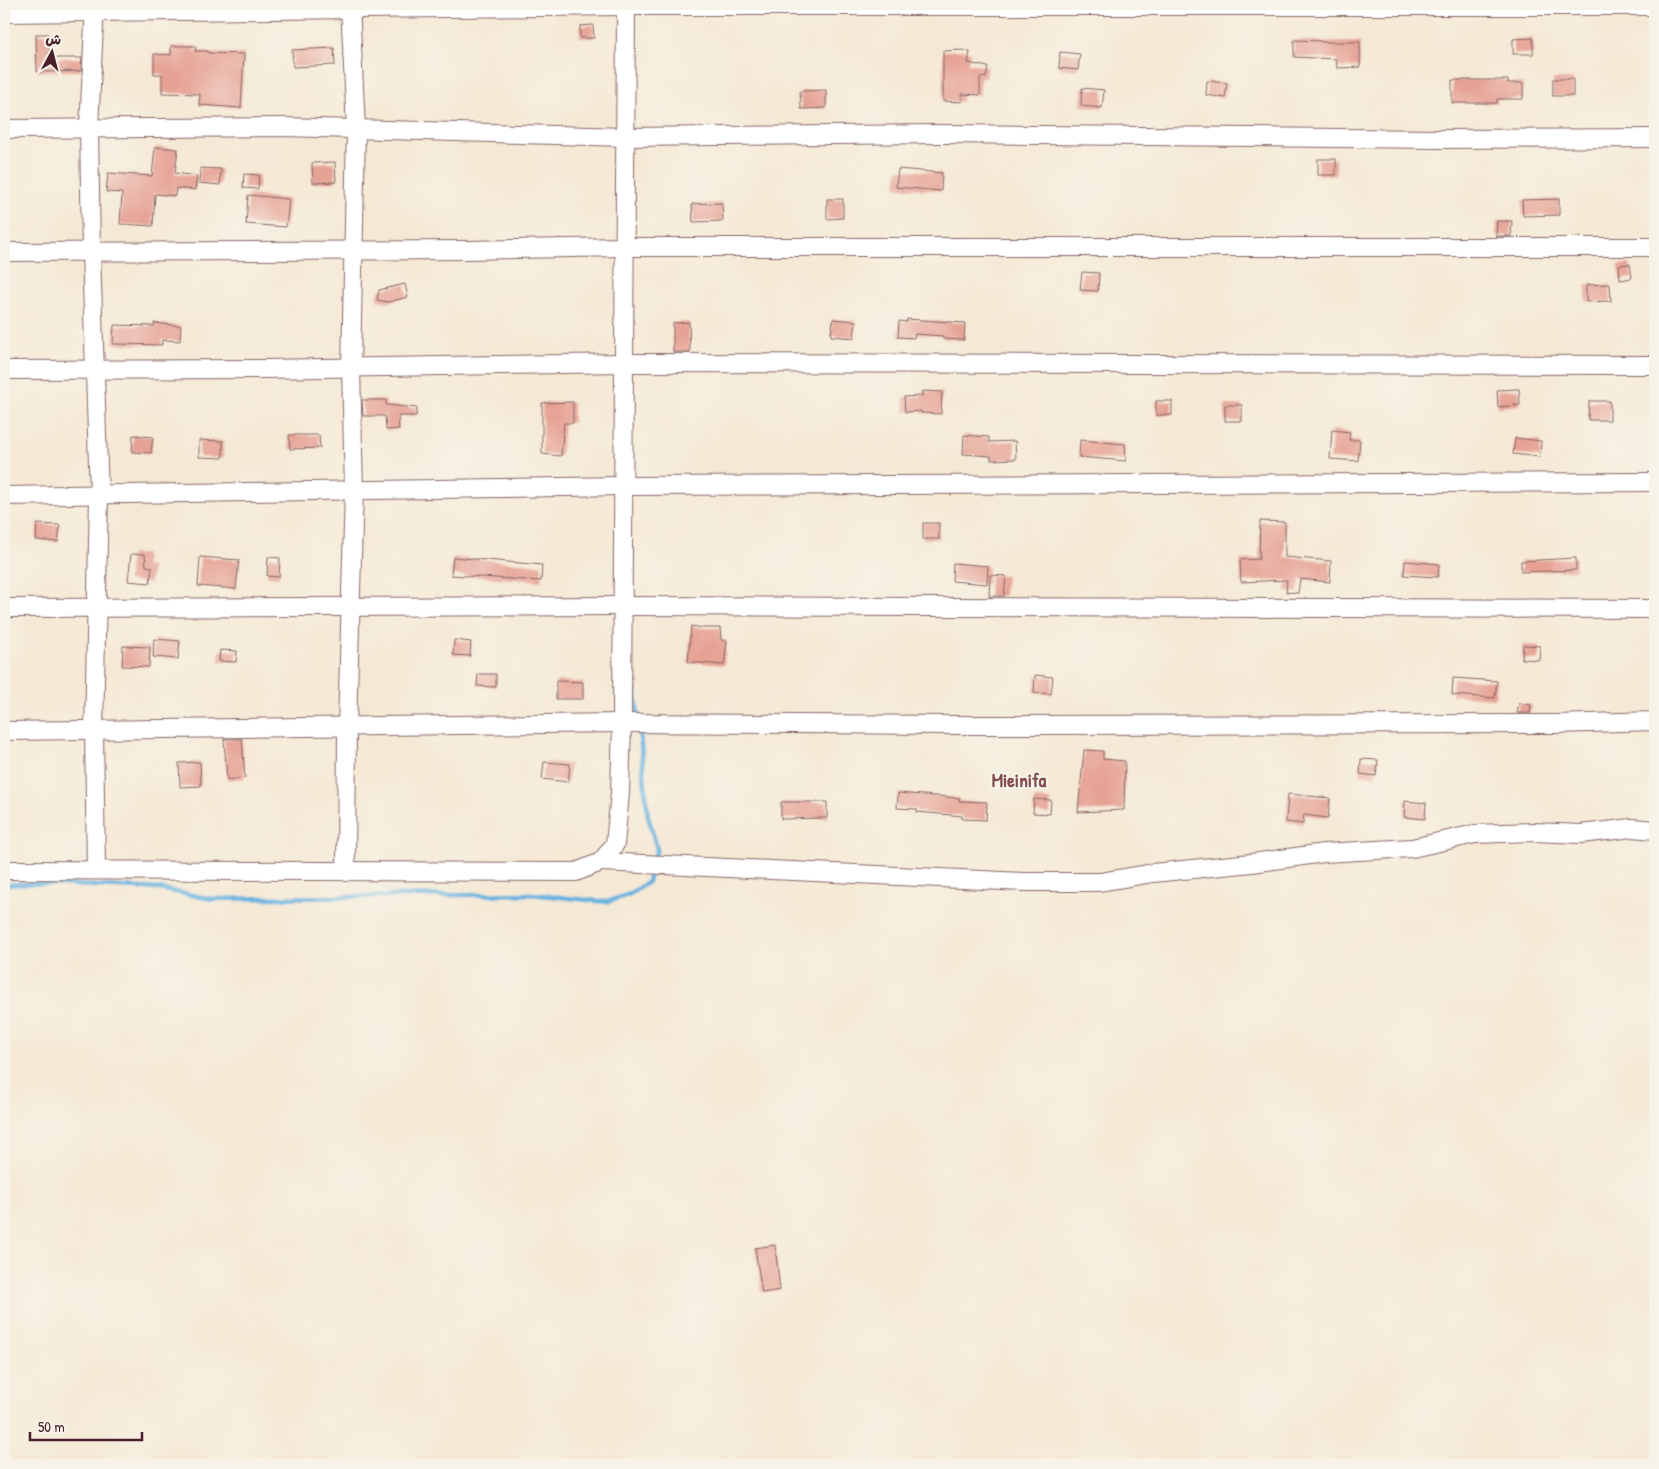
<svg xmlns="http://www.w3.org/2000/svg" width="1659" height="1469" font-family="'Patrick Hand','Playpen Sans Arabic',sans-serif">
<rect width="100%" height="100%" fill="#f7f3e8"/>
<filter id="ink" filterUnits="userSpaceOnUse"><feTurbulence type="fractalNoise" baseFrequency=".02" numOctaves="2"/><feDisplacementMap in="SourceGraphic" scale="10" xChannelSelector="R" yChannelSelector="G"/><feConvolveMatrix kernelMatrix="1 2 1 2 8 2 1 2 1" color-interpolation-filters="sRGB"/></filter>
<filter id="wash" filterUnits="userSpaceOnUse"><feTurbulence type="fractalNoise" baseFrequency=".0096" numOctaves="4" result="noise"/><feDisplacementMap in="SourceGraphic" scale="20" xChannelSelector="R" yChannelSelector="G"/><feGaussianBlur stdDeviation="1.12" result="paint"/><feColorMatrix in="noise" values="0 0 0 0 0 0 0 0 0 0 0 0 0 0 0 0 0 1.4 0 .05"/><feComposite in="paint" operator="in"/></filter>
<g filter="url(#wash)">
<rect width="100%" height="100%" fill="#f5e9d5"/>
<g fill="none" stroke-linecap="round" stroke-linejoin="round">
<g stroke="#68b2e0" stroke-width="4.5">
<path d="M635,690L638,718"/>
<path d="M639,726L648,816L657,849L653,861"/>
<path d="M4,885L35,883L160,889L212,899L531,894L607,902L630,894L648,882L651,869"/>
</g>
</g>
<g id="blocks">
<g fill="#e6a294">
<path d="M593,25L594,38H580V26Z"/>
<path d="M36,34H48L49,58H82L81,71L37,72Z"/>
<path d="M1533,38V54H1513V39Z"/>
<path d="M1294,40L1321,41V42H1360V67L1337,68L1336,59L1294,57Z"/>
<path d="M171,46H196L195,51H208V53L244,54L241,108L199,105L200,94L162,93V74H154V54L171,55Z"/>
<path d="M334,48L335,65L293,67L292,50Z"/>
<path d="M962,50L970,52L968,63L988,67L986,78L980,77V95L962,94V102L943,101V51Z"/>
<path d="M1060,52L1080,54L1078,70L1059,68Z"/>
<rect x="1553" y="79" width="20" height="17"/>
<path d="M1452,80H1508V83H1523V99H1497V103H1452Z"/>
<path d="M1207,81L1227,83L1225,98L1206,95Z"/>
<path d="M1082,88L1104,90L1102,108L1081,106Z"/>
<path d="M826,90V108L801,109L800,91Z"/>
<path d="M155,147L178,149L175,173L197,176L195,190L176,188L175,196L155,194L153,226L120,224L122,193L106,192L108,173L152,176Z"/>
<rect x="1318" y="159" width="18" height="16"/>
<path d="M335,162L336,182L313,183L312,163Z"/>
<path d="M200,168L221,169L220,185L199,183Z"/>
<path d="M898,169L942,173L941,191L896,187Z"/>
<path d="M244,174L259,175L258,189L243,188Z"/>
<path d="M248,195L289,199L286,227L246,224Z"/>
<path d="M827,199H843V218L827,219Z"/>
<path d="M1559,199V215L1523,216L1522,200Z"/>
<path d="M722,203L723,221L693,222L692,204Z"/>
<path d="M1497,221H1512L1511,236H1496Z"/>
<path d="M1630,264L1632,278L1620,280L1619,265Z"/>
<path d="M1082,272L1099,273L1098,291L1080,290Z"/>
<path d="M405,284L408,297L388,302L377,300L379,290Z"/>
<path d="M1610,284L1611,301L1586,302V285Z"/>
<path d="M833,319L856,321L854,338L831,336Z"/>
<path d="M907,319L965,323L964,340L943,339V336L915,334L914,338L898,337L899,321L907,322Z"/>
<path d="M689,322L690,352H673V323Z"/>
<path d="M154,323L181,326L180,341L162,340V345L113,344L114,325L154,326Z"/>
<path d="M1519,389L1520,405L1498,407L1497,390Z"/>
<path d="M922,391L942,392L941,414L921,413V411L905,412L904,397L922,396Z"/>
<path d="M362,400H386V405L417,408L416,416H398L399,429L386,430L385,416H363Z"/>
<rect x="1156" y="401" width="16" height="14"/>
<path d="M1589,401H1610V420H1588Z"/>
<path d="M573,402V423H564L561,456L542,454V403Z"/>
<rect x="1225" y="405" width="17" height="16"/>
<path d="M1332,430L1350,432L1349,440H1360L1358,461L1330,459Z"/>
<path d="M133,435L153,437L151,453L132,452Z"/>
<path d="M289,435H319L320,448L290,449Z"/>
<path d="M964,435L989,437V442L1015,441L1016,459L991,460V456L963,454Z"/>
<path d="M1515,438L1541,441L1540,457L1513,454Z"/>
<path d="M199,440L223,441V458L199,457Z"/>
<path d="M1080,440L1125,444L1126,461L1079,457Z"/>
<path d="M1260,521L1285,522V557L1331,561L1330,582L1300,579L1298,593L1286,592L1287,580L1241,582L1240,560L1259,559Z"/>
<rect x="923" y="523" width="16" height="16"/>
<path d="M37,524L60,525L58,542L36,540Z"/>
<path d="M131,554H145L146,566L152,567L150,583L128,581Z"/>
<path d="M200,557L239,560L236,589L198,586Z"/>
<path d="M268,557L280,558L279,577L267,576Z"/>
<path d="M453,557L542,565L541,581L451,575Z"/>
<path d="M1576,558V570L1521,572V561Z"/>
<path d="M1405,561L1439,564L1438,577L1404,575Z"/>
<path d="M953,563L988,566L987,584L952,581Z"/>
<path d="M990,575L1006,576L1004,596H989Z"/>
<path d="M691,626L703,628H720L721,640L727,641L724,665L688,662Z"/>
<path d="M154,639L180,641L178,659L153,657Z"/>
<path d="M454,640L471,642L470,656L453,655Z"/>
<path d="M1523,645L1540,646L1539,660L1522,659Z"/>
<path d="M123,646L150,647L149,667L122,666Z"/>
<path d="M220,650L237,651L236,662L219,661Z"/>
<path d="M478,674H496V687L477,686Z"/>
<path d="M1035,675L1053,677L1051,694L1034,693Z"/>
<path d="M1453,678L1497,681L1495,698L1452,695Z"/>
<path d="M556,681L583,682V699H556Z"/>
<path d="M1519,703L1531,705L1530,713H1517Z"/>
<path d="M224,739H242L245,778L227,780Z"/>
<path d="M1084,750L1103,751V759L1125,761L1124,810L1078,812Z"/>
<path d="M1361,759L1378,760L1376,776L1360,774Z"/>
<path d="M200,762L201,786L180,787L179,763Z"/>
<path d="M544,762L570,764L568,782L542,779Z"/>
<path d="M898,793L960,798L959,801L987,802L986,820L962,819V816L917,812V809L897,808Z"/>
<path d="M1288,794L1330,798L1328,818L1304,815L1303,824L1286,822Z"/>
<path d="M1034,799L1051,800L1050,814L1033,813Z"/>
<path d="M1405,801L1426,803L1425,819L1404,817Z"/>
<path d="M781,802H827V818L781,819Z"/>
<path d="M775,1245L780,1290L762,1293L755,1248Z"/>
</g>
</g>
</g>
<g filter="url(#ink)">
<use href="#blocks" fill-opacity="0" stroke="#866666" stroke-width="1"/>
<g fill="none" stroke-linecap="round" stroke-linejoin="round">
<g stroke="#866666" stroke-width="20">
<g id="minor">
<path d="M95,4L89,128L91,252L99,495L94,730L96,870"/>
<path d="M4,13L626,6H1655"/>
<path d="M4,129L284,127L625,137L941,134L1441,139L1655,138"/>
<path d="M4,252L469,250L624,247H1655"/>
<path d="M4,370L264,369L624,363L1655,365"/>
<path d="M4,496L623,486L1655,482"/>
<path d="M4,608L623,606L1655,609"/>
<path d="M4,731L622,723L955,725L1556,724L1655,721"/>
<path d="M601,862L1024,882H1100L1153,873L1252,863L1324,853L1412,848L1475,834L1534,832L1581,834L1632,828L1655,830"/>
<path d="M4,870L576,872L601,862L615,844L620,793L622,723L626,4"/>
<path d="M346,872L347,727L354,491L351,368L356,129L350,4"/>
</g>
</g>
<use href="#minor" stroke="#fff" stroke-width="18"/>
</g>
</g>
<g text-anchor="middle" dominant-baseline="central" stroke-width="4" stroke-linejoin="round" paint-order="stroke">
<g font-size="19" font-weight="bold" fill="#814d50" stroke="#f7f3e8">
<text x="1019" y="780">Mieinifa</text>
</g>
</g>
<rect width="1659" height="1469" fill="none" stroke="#f7f3e8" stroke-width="20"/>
<g transform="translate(52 52) rotate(7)" stroke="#f7f3e8" stroke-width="4" paint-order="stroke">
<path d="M0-4L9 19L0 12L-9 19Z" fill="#4a1f2b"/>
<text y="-8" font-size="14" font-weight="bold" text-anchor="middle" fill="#4a1f2b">ش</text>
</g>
<path d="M30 1432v8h112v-8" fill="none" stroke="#4a1f2b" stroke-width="2.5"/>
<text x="38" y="1432" font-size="15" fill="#4a1f2b" stroke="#f7f3e8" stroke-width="4" paint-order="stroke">50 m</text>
</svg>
